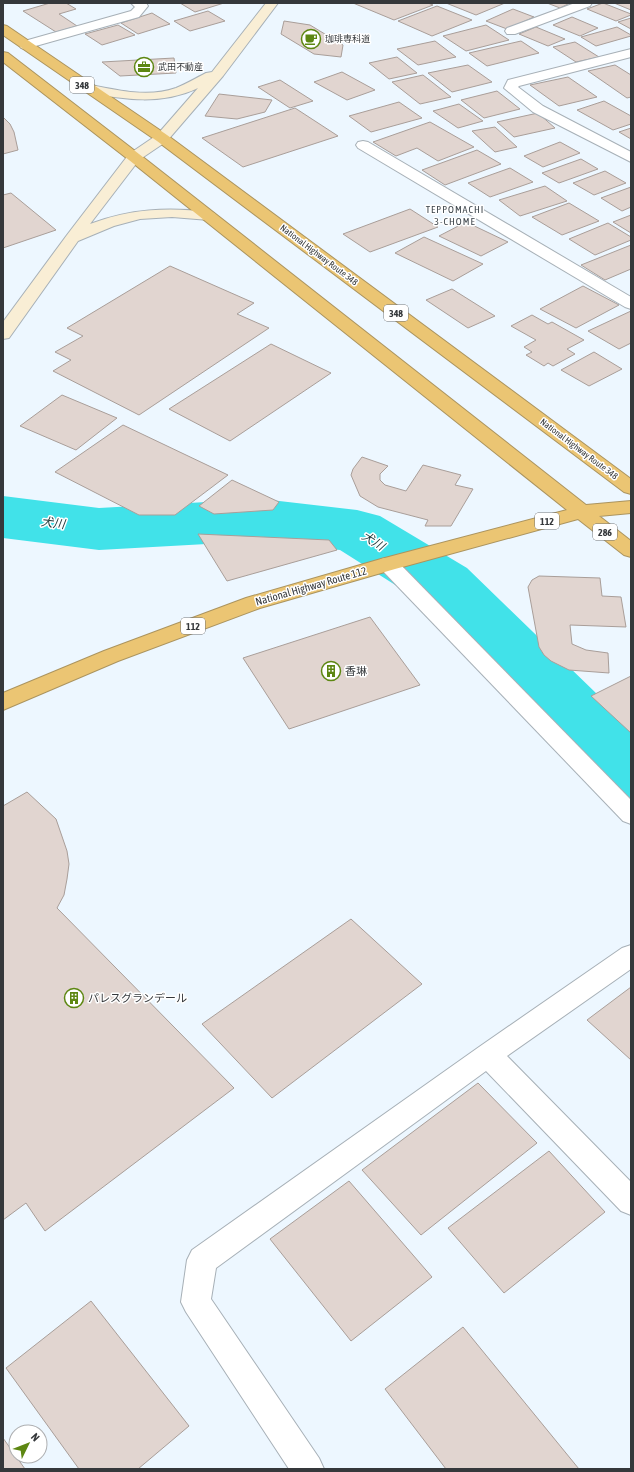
<svg xmlns="http://www.w3.org/2000/svg" width="634" height="1472" font-family="'Asap Condensed','Noto Sans JP',sans-serif">
<rect width="100%" height="100%" fill="#edf7ff"/>
<g fill="none" stroke-linecap="round" stroke-linejoin="round">
<path fill="#41e2e9" fill-rule="evenodd" d="M3,496L99,508L262,499L357,510L380,516L467,568L631,727V803L604,795L419,600L340,550L262,541L99,550L3,538Z"/>
</g>
<g fill="#e1d5d0" stroke="#a99e99">
<path d="M50,3H66L76,9L59,14L77,26L56,32L23,11Z"/>
<path d="M180,3H224L195,12Z"/>
<path d="M353,3H428L433,5L394,20Z"/>
<path d="M446,3H505L476,15Z"/>
<path d="M547,3H570L560,8Z"/>
<path d="M603,3L631,14V15L616,21L587,9Z"/>
<path d="M614,3H631V10Z"/>
<path d="M437,6L472,20L432,36L398,21Z"/>
<path d="M513,9L534,17L507,29L486,21Z"/>
<path d="M208,11L225,21L190,31L174,21Z"/>
<path d="M152,13L170,24L138,34L121,23Z"/>
<path d="M572,17L598,28L580,36L553,25Z"/>
<path d="M631,18V29L618,22Z"/>
<path d="M284,21L310,25L343,45L341,57L314,54L281,34Z"/>
<path d="M118,25L135,35L102,45L85,34Z"/>
<path d="M486,25L509,40L466,51L443,36Z"/>
<path d="M536,27L565,39L548,46L519,34Z"/>
<path d="M617,27L631,35V36L596,46L581,37Z"/>
<path d="M435,41L456,57L418,65L397,49Z"/>
<path d="M521,41L539,53L487,66L469,53Z"/>
<path d="M575,42L599,57L576,62L553,47Z"/>
<path d="M397,57L417,73L389,79L369,63Z"/>
<path d="M174,58L176,73L120,76L102,62Z"/>
<path d="M468,65L492,82L452,92L428,73Z"/>
<path d="M615,65L631,75V97L627,98L588,71Z"/>
<path d="M342,72L375,90L347,100L314,82Z"/>
<path d="M423,75L451,97L420,104L392,82Z"/>
<path d="M568,77L597,97L559,106L530,85Z"/>
<path d="M280,80L313,101L290,108L258,87Z"/>
<path d="M497,91L520,109L484,118L461,100Z"/>
<path d="M219,94L272,100L265,112L237,119L205,116Z"/>
<path d="M604,101L631,116V124L613,130L577,110Z"/>
<path d="M399,102L422,118L371,132L349,116Z"/>
<path d="M459,104L483,121L458,128L433,111Z"/>
<path d="M295,108L338,136L243,167L202,138Z"/>
<path d="M538,113L555,128L514,137L497,122Z"/>
<path d="M3,117L10,124L14,132L18,150L3,154Z"/>
<path d="M430,122L474,147L438,161L417,148L396,156L373,142Z"/>
<path d="M495,127L517,147L495,152L472,131Z"/>
<path d="M631,128V139L619,132Z"/>
<path d="M560,142L580,153L543,167L524,156Z"/>
<path d="M477,150L501,164L445,185L422,170Z"/>
<path d="M581,159L598,169L559,183L542,173Z"/>
<path d="M510,168L533,182L490,197L468,183Z"/>
<path d="M605,171L626,183L594,195L573,183Z"/>
<path d="M545,186L567,201L520,216L499,200Z"/>
<path d="M631,187V207L622,211L601,198Z"/>
<path d="M11,193L56,230L3,248V195Z"/>
<path d="M569,203L599,221L562,235L532,217Z"/>
<path d="M410,209L438,227L370,252L343,234Z"/>
<path d="M631,215V233L613,222Z"/>
<path d="M466,222L508,242L481,256L439,236Z"/>
<path d="M608,223L631,237V240L595,255L569,239Z"/>
<path d="M424,237L483,264L453,281L395,253Z"/>
<path d="M631,245V269L605,280L581,265Z"/>
<path d="M170,266L254,303L237,314L269,328L139,415L53,371L71,360L55,352L83,336L67,328Z"/>
<path d="M583,286L619,305L576,328L540,309Z"/>
<path d="M452,289L495,316L468,328L426,300Z"/>
<path d="M631,311V343L619,349L588,331Z"/>
<path d="M532,315L548,324L552,322L584,340L567,349L575,354L553,366L548,363L544,366L526,355L532,352L524,347L536,340L511,326Z"/>
<path d="M271,344L331,373L230,441L169,409Z"/>
<path d="M594,352L622,369L589,386L561,370Z"/>
<path d="M62,395L117,418L76,450L20,426Z"/>
<path d="M123,425L228,475L175,515H139L55,472Z"/>
<path d="M362,457L388,466L380,474V480L385,485L406,491L423,465L461,475L455,485L473,489L451,526H425L428,520L378,507L360,496L351,475L353,469Z"/>
<path d="M232,480L279,502L273,510L214,514L199,506Z"/>
<path d="M198,534L329,540L337,550L227,581Z"/>
<path d="M539,576L600,578L602,596L621,597L626,627L570,625L572,644L586,650L608,653L609,673L569,670L551,661L544,655L539,647L528,587L532,580Z"/>
<path d="M370,617L420,685L289,729L243,658Z"/>
<path d="M631,676V733L591,696Z"/>
<path d="M27,792L56,819L67,851L69,864L67,879L64,895L57,908L234,1088L45,1231L26,1203L3,1220V806Z"/>
<path d="M351,919L422,984L272,1098L202,1024Z"/>
<path d="M631,987V1060L587,1020Z"/>
<path d="M478,1083L537,1143L421,1235L362,1170Z"/>
<path d="M549,1151L605,1212L504,1293L448,1228Z"/>
<path d="M349,1181L432,1277L351,1341L270,1239Z"/>
<path d="M91,1301L189,1426L138,1469H79L6,1368Z"/>
<path d="M463,1327L579,1469H446L385,1389Z"/>
<path d="M3,1438L25,1469H3Z"/>
</g>
<g fill="none" stroke-linecap="round" stroke-linejoin="round">
<g stroke="#a7b0b7" stroke-width="2">
<g id="lane">
<path d="M131,3H146L148,6L139,17L25,49L21,48L19,45L21,42L131,11L135,7Z"/>
<path d="M575,3H592L590,6L515,34H507L505,31L507,28Z"/>
<path d="M631,49V57L519,86L518,87L543,106L631,152V162L533,112L504,88L508,80Z"/>
<path d="M363,141L368,142L631,297V309L625,307L358,148L356,145L358,142Z"/>
<path d="M388,558L395,559L631,800V824L623,821L381,569L378,564L381,559Z"/>
<path d="M631,945V969L507,1056L631,1182V1215L621,1211L486,1071L216,1268L211,1299L319,1458L324,1469H289L186,1312L181,1302L187,1260L192,1250L479,1047L622,948Z"/>
</g>
</g>
<g stroke="#a7b0b7" stroke-width="2">
<path id="secondary" d="M266,3H278L223,76L167,141L139,160L90,224C130,209 167,207 209,212L214,213L216,216L214,219L209,220L172,217L140,219L114,226L78,241L9,338L3,339V322L67,235L129,154L157,135L198,88C162,105 125,100 87,92L82,91L80,88L82,85L87,84C115,90 148,98 176,88C186,84 196,78 206,73L212,72Z"/>
</g>
<g stroke="#ab945f" stroke-width="2">
<g id="highway">
<path d="M3,25L7,26L167,135L631,479V494L624,492L157,141L3,35Z"/>
<path d="M3,52L8,53L139,154L586,505L631,501V513L599,516L631,541V557L624,555L578,519L395,569L260,608L118,661L3,710V693L104,651L246,598L381,559L567,510L129,160L3,62Z"/>
</g>
</g>
<use href="#lane" fill="#fff" fill-rule="evenodd"/>
<use href="#secondary" fill="#f9eed5" fill-rule="evenodd"/>
<use href="#highway" fill="#ebc573" fill-rule="evenodd"/>
</g>
<defs>
<g id="cafe-ring" transform="scale(1)"><circle r="9.5" fill="#fff" stroke="#5d8712" stroke-width="1.5"/><path d="M-5.5-4.5H6V0H3Q3 3.5 0 3.5H-2.5Q-5.5 3.5-5.5 0ZM3-3.2v2h1.7v-2ZM-6 4.5H4V6H-6Z" fill="#5d8712"/></g>
<g id="office-ring" transform="scale(1)"><circle r="9.5" fill="#fff" stroke="#5d8712" stroke-width="1.5"/><path d="M-6-3h4V-5.5h4V-3h4V5H-6ZM-1-4.5V-3h2v-1.5ZM-6 0V1H6V0Z" fill="#5d8712"/></g>
<g id="building-ring" transform="scale(1)"><circle r="9.5" fill="#fff" stroke="#5d8712" stroke-width="1.5"/><path d="M-4-6H4V6H1V3H-1V6H-4ZM-2.5-4.3h1.7v1.8h-1.7ZM.8-4.3h1.7v1.8H.8ZM-2.5-1h1.7V.8h-1.7ZM.8-1h1.7V.8H.8Z" fill="#5d8712"/></g>
</defs>
<g fill-rule="evenodd">
<use href="#cafe-ring" x="311" y="39"/>
<use href="#office-ring" x="144" y="67"/>
<use href="#building-ring" x="331" y="671"/>
<use href="#building-ring" x="74" y="998"/>
</g>
<g text-anchor="middle" dominant-baseline="central" stroke-width="3" stroke-linejoin="round" paint-order="stroke">
<g font-size="9" fill="#35383b" stroke="#fff" text-anchor="start">
<text x="325" y="39">珈琲専科道</text>
<text x="158" y="67">武田不動産</text>
</g>
<g font-size="9" fill="#35383b" stroke="#fff">
<text transform="translate(319 255) rotate(37)">National Highway Route 348</text>
<text transform="translate(579 449) rotate(37)">National Highway Route 348</text>
</g>
<g fill="#fff" stroke="#727476" stroke-width="1">
<rect x="70" y="77" width="24" height="16" rx="3"/>
<rect x="384" y="305" width="24" height="16" rx="3"/>
<rect x="535" y="513" width="24" height="16" rx="3"/>
<rect x="593" y="524" width="24" height="16" rx="3"/>
<rect x="181" y="618" width="24" height="16" rx="3"/>
</g>
<g font-size="10" font-weight="bold" fill="#35383b">
<text x="82" y="85">348</text>
<text x="396" y="313">348</text>
<text x="547" y="521">112</text>
<text x="605" y="532">286</text>
<text x="193" y="626">112</text>
</g>
<g font-size="10" letter-spacing="1" fill="#3c444a" stroke="#fff">
<text x="455" y="209">TEPPOMACHI<tspan x="455" dy="12">3-CHOME</tspan></text>
</g>
<g font-size="11" fill="#35383b" stroke="#fff">
<text transform="translate(311 586) rotate(-16)">National Highway Route 112</text>
</g>
<g font-size="11" fill="#35383b" stroke="#fff" text-anchor="start">
<text x="345" y="671">香琳</text>
<text x="88" y="998">パレスグランデール</text>
</g>
<g font-size="12" font-style="italic" fill="#1f393a" stroke="#fff">
<text transform="translate(53 523) rotate(7)">犬川</text>
<text transform="translate(373 541) rotate(32)">犬川</text>
</g>
</g>
<rect width="634" height="1472" fill="none" stroke="#35383b" stroke-width="8"/>
<g transform="translate(28 1444) rotate(47)"><circle r="19" fill="#ffffff" stroke="#aeafb1"/>
<path d="M0-3L7 15L0 10L-7 15Z" fill="#5d8712"/>
<text y="-6" font-size="11" font-weight="bold" text-anchor="middle" fill="#35383b">N</text>
</g>
</svg>
